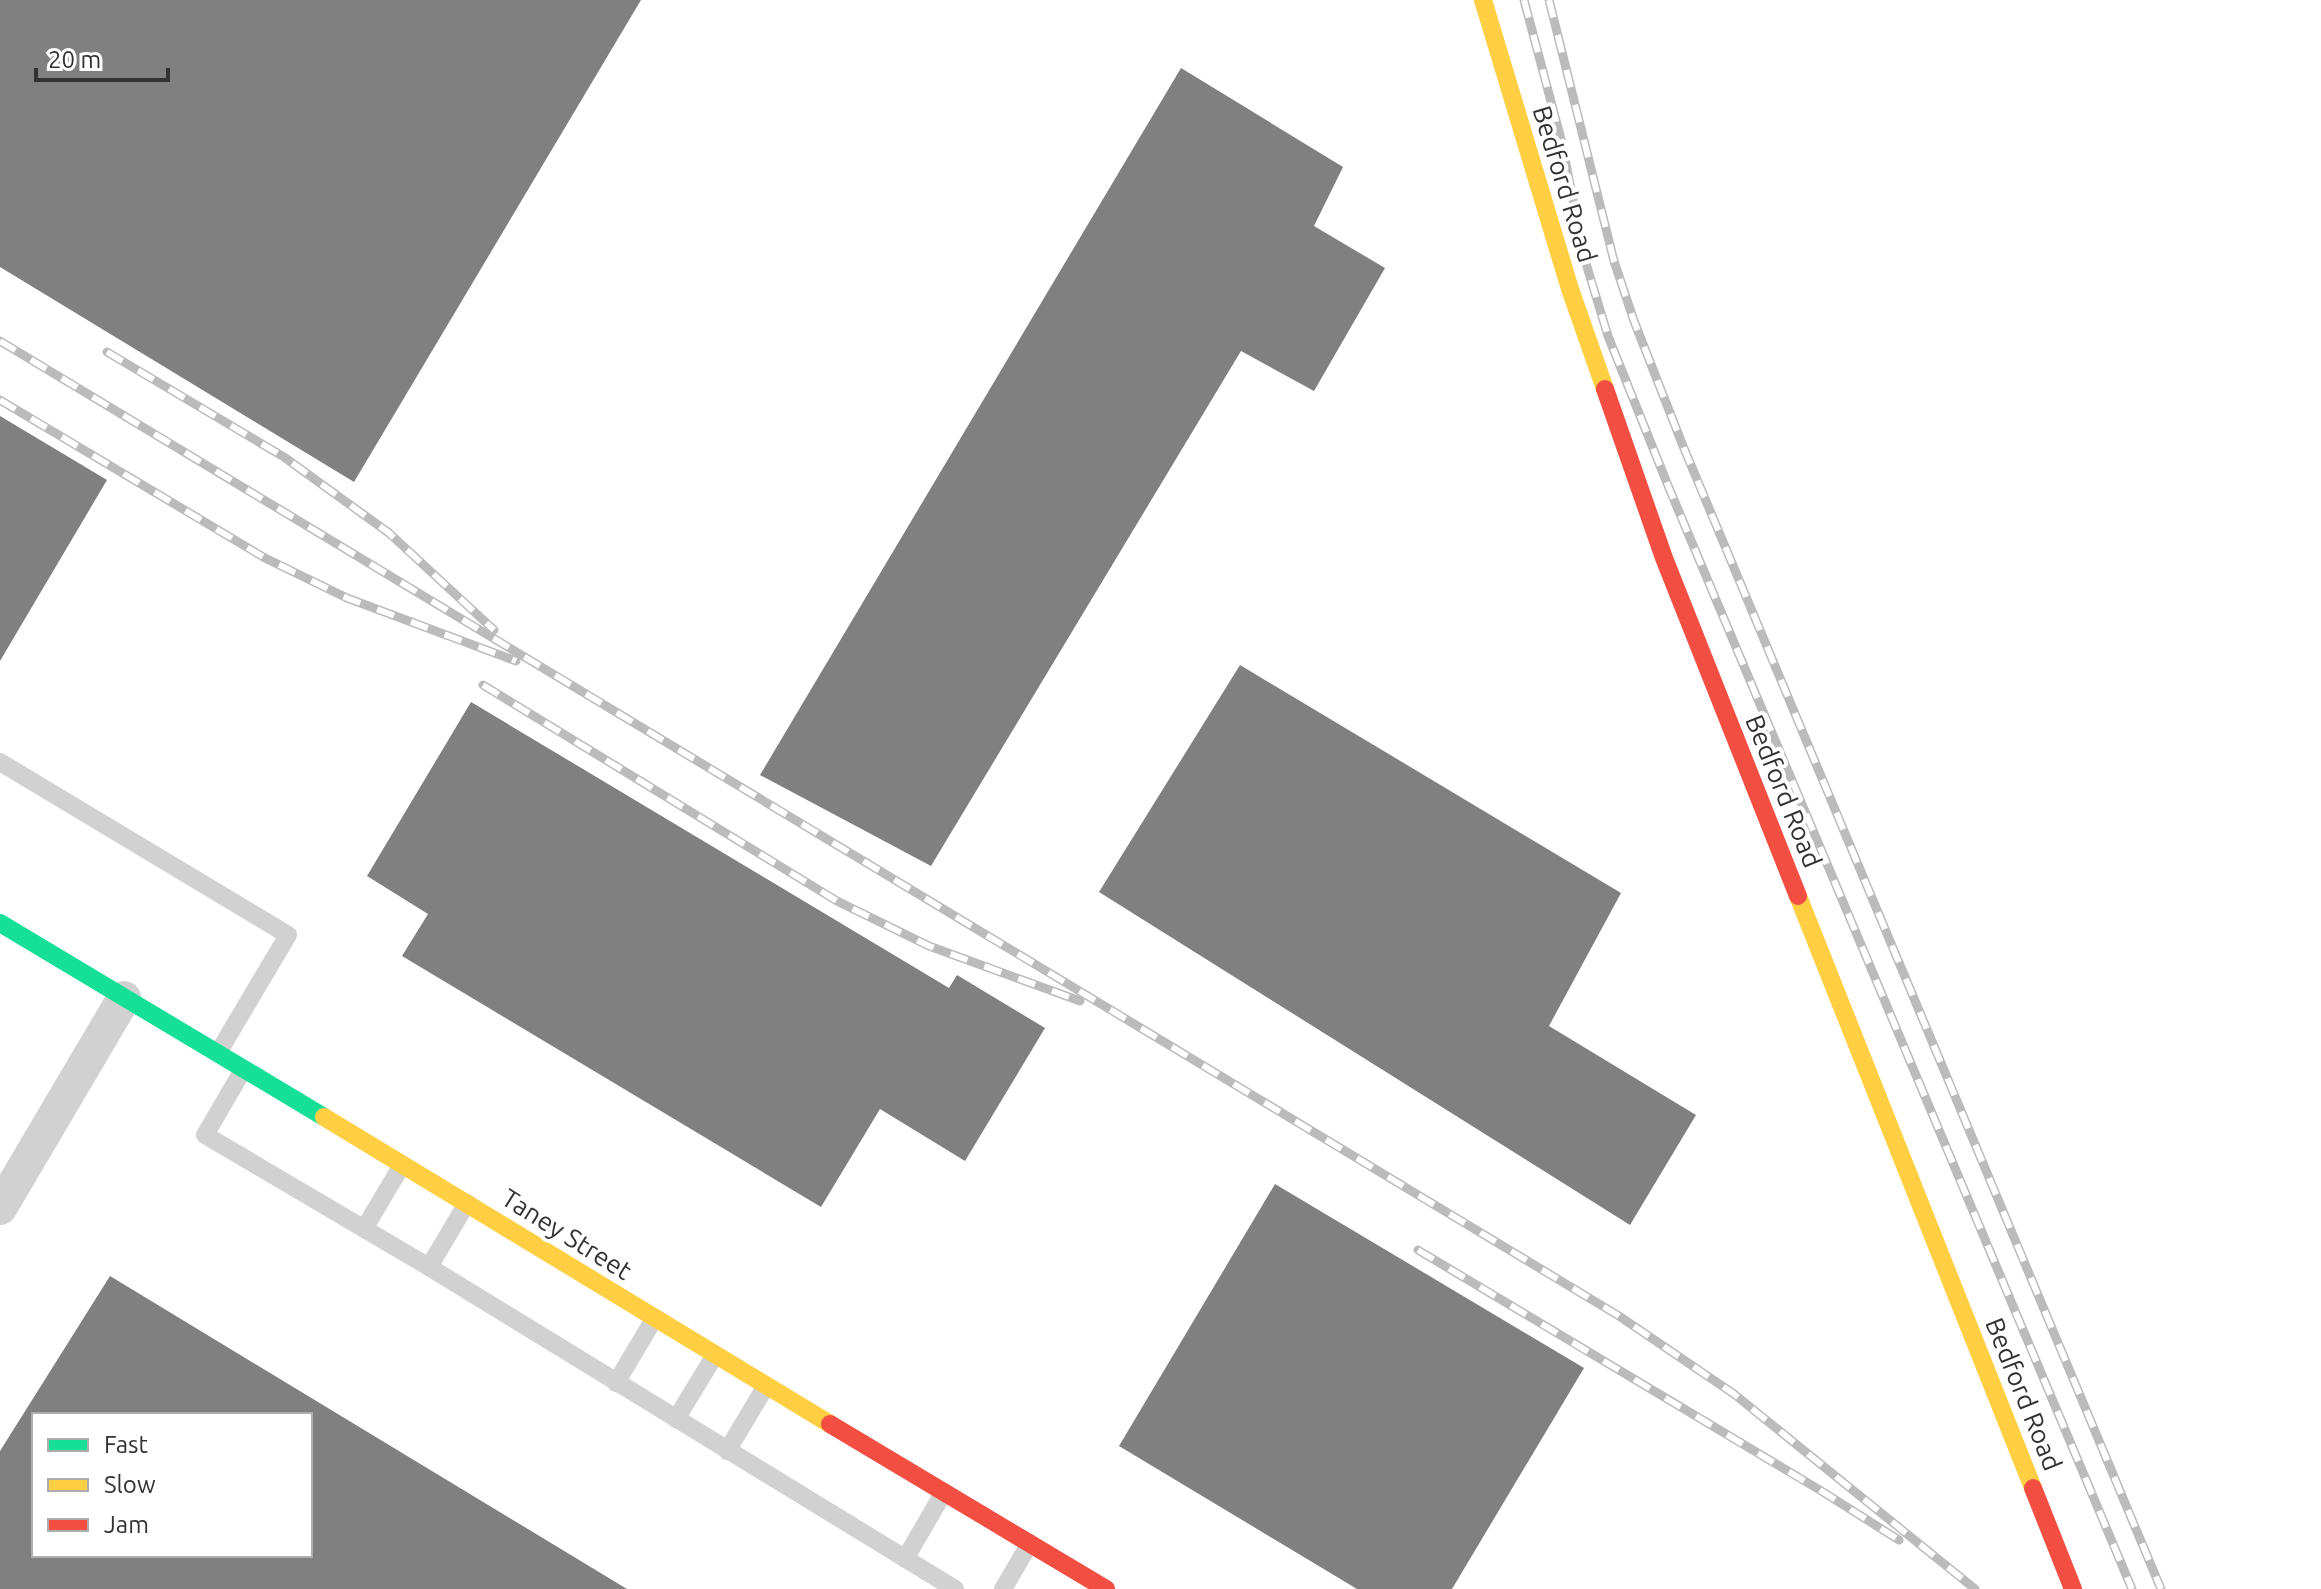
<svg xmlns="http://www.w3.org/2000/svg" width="2321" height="1589" font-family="Ubuntu,sans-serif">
<rect width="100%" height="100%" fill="#fff"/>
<g fill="#808080" fill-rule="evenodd">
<path d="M0,0H641L354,482L0,267Z"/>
<path d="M1181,68L1343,167L1314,226L1385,268L1314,391L1241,351L931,866L760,775Z"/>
<path d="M0,416L107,480L0,661Z"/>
<path d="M1240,665L1621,893L1549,1026L1696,1115L1630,1225L1099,892Z"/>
<path d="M471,702L949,988L957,975L1045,1028L965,1161L880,1109L821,1207L402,956L428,914L367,876Z"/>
<path d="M1275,1184L1584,1368L1452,1589H1357L1119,1446Z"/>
<path d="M110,1276L627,1589H0V1451ZM34,1415H310V1555H34Z"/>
</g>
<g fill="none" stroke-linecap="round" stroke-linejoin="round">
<g stroke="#d1d1d1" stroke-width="18">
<path d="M0,762L288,935L218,1053"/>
<path d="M243,1070L205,1135L429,1267L955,1589"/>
<path d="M364,1229L402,1165"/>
<path d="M429,1267L467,1203"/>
<path d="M616,1383L654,1319"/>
<path d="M676,1419L715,1355"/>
<path d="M727,1451L766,1386"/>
<path d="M905,1559L944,1492"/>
<path d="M1003,1589L1030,1543"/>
</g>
<path stroke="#d1d1d1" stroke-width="34" d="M0,1208L124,998"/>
<path stroke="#16e098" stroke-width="18" d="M0,923L324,1117"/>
<g stroke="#ffcf43" stroke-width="18">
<path d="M1483,0L1570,289L1605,389"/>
<path d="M1798,896L2033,1488"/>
<path d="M324,1117L830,1424"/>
</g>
<g stroke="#f24e42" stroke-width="18">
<path d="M1605,389L1664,558L1798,896"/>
<path d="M830,1424L1106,1589"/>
<path d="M2033,1488L2073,1589"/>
</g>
<g stroke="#bbb" stroke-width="9">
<g id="rail">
<path d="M1524,0L1562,143L1584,257L1608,336L1669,488L2132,1589"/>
<path d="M1549,0L1614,261L1634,321L1683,446L2161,1589"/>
<path d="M0,341L1619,1316L1734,1394L1975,1589"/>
<path d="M107,352L284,457L389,533L494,630"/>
<path d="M0,400L265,558L347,598L516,661"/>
<path d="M483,685L837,901L929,946L1080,1001"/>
<path d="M1418,1250L1823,1492L1899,1540"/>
</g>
</g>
<use href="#rail" stroke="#fff" stroke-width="6" stroke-dasharray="18" stroke-linecap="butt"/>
</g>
<g text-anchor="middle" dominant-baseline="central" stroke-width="8" stroke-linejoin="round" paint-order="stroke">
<g font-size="26" fill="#323232" stroke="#fff">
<text transform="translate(1565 184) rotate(73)">Bedford Road</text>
<text transform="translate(1784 791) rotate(68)">Bedford Road</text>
<text transform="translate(567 1234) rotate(32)">Taney Street</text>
<text transform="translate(2024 1394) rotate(68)">Bedford Road</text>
</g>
</g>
<rect x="32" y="1413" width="280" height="144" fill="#ffffff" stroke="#adadad" stroke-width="2"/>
<rect x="48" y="1439" width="40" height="12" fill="#16e098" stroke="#adadad" stroke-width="2"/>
<text x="104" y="1453" font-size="24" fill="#323232">Fast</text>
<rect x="48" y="1479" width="40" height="12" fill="#ffcf43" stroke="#adadad" stroke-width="2"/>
<text x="104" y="1493" font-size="24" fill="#323232">Slow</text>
<rect x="48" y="1519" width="40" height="12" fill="#f24e42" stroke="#adadad" stroke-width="2"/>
<text x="104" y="1533" font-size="24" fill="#323232">Jam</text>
<path d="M36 68v12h132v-12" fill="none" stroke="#323232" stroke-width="4"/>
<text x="48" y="68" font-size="24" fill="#323232" stroke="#ffffff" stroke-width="6" paint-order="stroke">20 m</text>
</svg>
